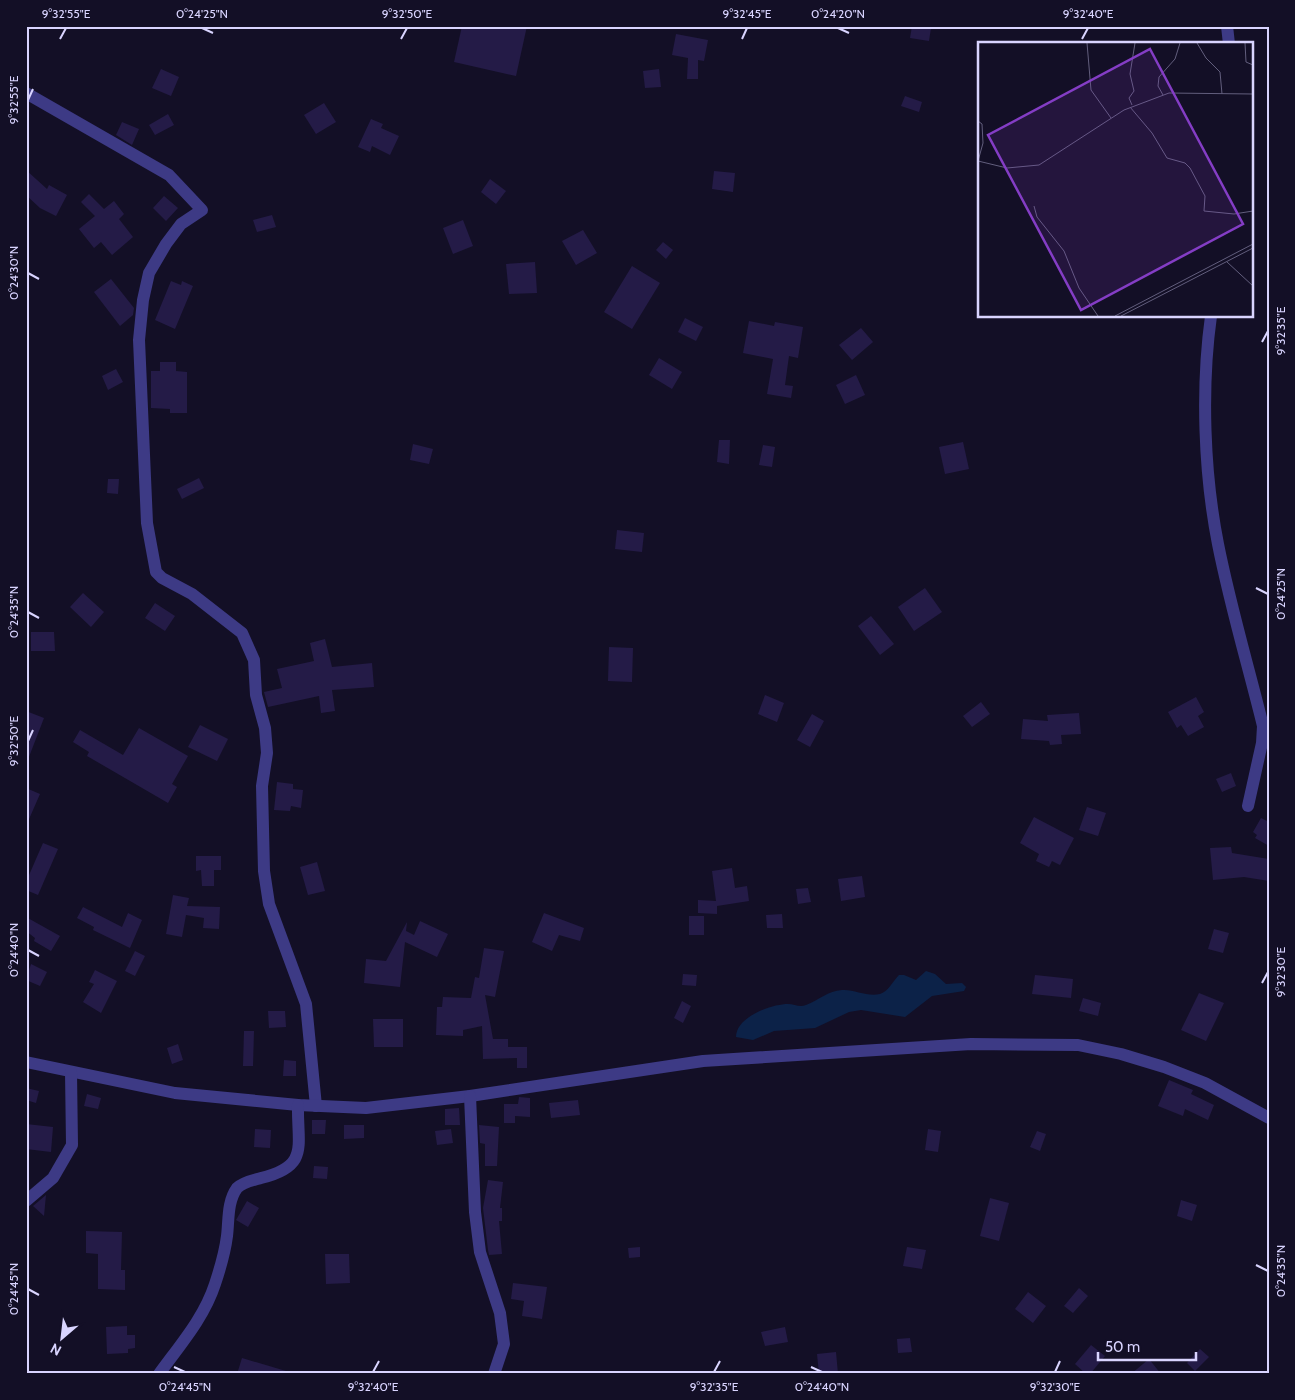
<svg xmlns="http://www.w3.org/2000/svg" width="1295" height="1400" font-family="Cabin,sans-serif">
<rect width="100%" height="100%" fill="#130f26"/>
<path fill="#0c2248" d="M926,971L935,974L946,984L962,983L966,987L964,991L932,996L905,1017L861,1010L849,1012L815,1028L774,1031L753,1040L736,1037C736,1017 771,1004 788,1004C794,1004 800,1008 806,1005C819,1000 828,991 842,990C854,989 867,997 880,994C888,992 893,981 899,975H904L916,980Z"/>
<g fill="#241b47">
<path d="M462,26H527L516,76L454,62Z"/>
<path d="M912,26L931,28L929,41L910,38Z"/>
<path d="M676,34L708,40L704,61L698,60V79H687L688,58L672,55Z"/>
<path d="M161,69L179,77L171,96L152,88Z"/>
<path d="M659,69L661,87L645,88L643,71Z"/>
<path d="M905,96L922,102L919,112L901,106Z"/>
<path d="M324,103L336,122L316,134L304,115Z"/>
<path d="M168,114L174,125L155,135L149,125Z"/>
<path d="M371,119L383,124L381,128L399,136L390,155L372,146L370,152L358,147Z"/>
<path d="M122,122L139,129L132,145L116,135Z"/>
<path d="M26,170L47,189L49,185L67,195L56,216L40,208L26,195Z"/>
<path d="M714,171L735,173L733,192L712,189Z"/>
<path d="M490,179L506,191L496,204L481,192Z"/>
<path d="M89,194L104,209L114,201L124,214L119,219L133,237L112,255L101,242L94,248L79,229L95,216L81,202Z"/>
<path d="M164,196L178,208L166,221L153,208Z"/>
<path d="M272,215L276,227L257,232L253,220Z"/>
<path d="M463,220L473,246L453,254L443,228Z"/>
<path d="M583,230L597,253L576,265L562,241Z"/>
<path d="M663,242L673,250L666,259L656,250Z"/>
<path d="M535,262L537,293L509,294L506,264Z"/>
<path d="M632,266L660,283L632,329L604,312Z"/>
<path d="M111,279L134,308L133,315L120,326L94,292Z"/>
<path d="M171,281L181,285L182,281L193,286L175,329L155,320Z"/>
<path d="M685,318L703,327L696,341L678,332Z"/>
<path d="M749,321L774,326L775,322L803,327L798,358L789,356L785,385L793,386L791,398L767,394L773,359L743,353Z"/>
<path d="M861,328L873,342L852,360L839,345Z"/>
<path d="M659,358L682,372L672,389L649,375Z"/>
<path d="M160,362H176V371L187,372V413H170V409L151,408V371H160Z"/>
<path d="M116,369L123,382L108,390L102,376Z"/>
<path d="M856,375L865,395L845,404L836,385Z"/>
<path d="M719,440H730L729,464L717,462Z"/>
<path d="M963,442L969,469L945,474L939,447Z"/>
<path d="M413,444L433,449L429,464L410,460Z"/>
<path d="M763,445L775,447L772,467L759,465Z"/>
<path d="M199,478L204,488L182,499L177,489Z"/>
<path d="M108,479H119L118,494L107,493Z"/>
<path d="M617,530L644,533L642,552L615,549Z"/>
<path d="M925,588L942,612L914,631L898,607Z"/>
<path d="M83,593L104,612L91,627L70,607Z"/>
<path d="M155,603L175,616L165,631L145,618Z"/>
<path d="M871,616L894,644L880,655L858,626Z"/>
<path d="M31,632H54L55,651H31Z"/>
<path d="M325,639L332,667L372,663L374,687L332,690L335,711L321,713L319,696L268,707L264,692L282,688L277,669L314,661L310,643Z"/>
<path d="M609,647L633,648L632,682L608,681Z"/>
<path d="M765,695L784,703L777,722L758,714Z"/>
<path d="M1196,697L1204,712L1198,716L1204,727L1188,736L1181,725L1177,728L1168,712Z"/>
<path d="M981,702L990,714L972,727L963,716Z"/>
<path d="M26,711L44,718L27,762H26Z"/>
<path d="M1079,713L1081,734L1061,735L1062,744L1050,745L1049,741L1021,739L1023,719L1048,721L1047,715Z"/>
<path d="M812,714L824,721L810,747L797,740Z"/>
<path d="M200,725L228,739L217,761L188,747Z"/>
<path d="M139,728L188,756L172,784L177,787L168,803L87,756L89,752L73,742L80,730L123,755Z"/>
<path d="M1231,773L1236,786L1222,792L1216,779Z"/>
<path d="M277,782L293,784V789L303,790L301,808L291,806L290,811L274,810Z"/>
<path d="M26,788L40,794L26,826Z"/>
<path d="M1087,807L1106,813L1098,836L1079,830Z"/>
<path d="M1034,817L1074,838L1060,865L1052,861L1049,867L1036,861L1039,854L1020,843Z"/>
<path d="M1261,818L1269,822V846L1255,838L1257,835L1253,832Z"/>
<path d="M43,843L58,849L38,895L26,890V882Z"/>
<path d="M1231,847L1232,853L1269,859V881L1244,877L1213,880L1210,848Z"/>
<path d="M196,856H221V870H214V886H202L201,870L196,871Z"/>
<path d="M317,862L325,891L308,895L300,867Z"/>
<path d="M732,868L735,888L747,886L749,901L717,906V914L698,913V900L716,901L712,871Z"/>
<path d="M862,876L865,897L841,901L838,879Z"/>
<path d="M808,888L811,902L798,904L796,889Z"/>
<path d="M173,895L189,898L187,906L220,907L219,929L203,928L204,918L186,915L182,937L166,934Z"/>
<path d="M83,907L122,927L128,913L142,920L130,948L93,930L94,927L77,918Z"/>
<path d="M544,913L584,928L580,941L559,935L552,951L532,942Z"/>
<path d="M782,914L783,928H767L766,915Z"/>
<rect x="689" y="916" width="15" height="19"/>
<path d="M26,917L60,936L51,951L34,941L35,938L26,931Z"/>
<path d="M420,921L448,934L437,957L405,942L400,987L364,983L366,959L386,961L407,922L406,931L414,935Z"/>
<path d="M1214,929L1229,933L1223,953L1208,949Z"/>
<path d="M484,948L504,951L495,997L485,995L493,1039H508V1047H527V1068H517V1058L483,1059L482,1026L463,1030V1036L436,1035L437,1007H442L443,997L471,998L475,977L479,978Z"/>
<path d="M135,951L145,956L135,976L125,971Z"/>
<path d="M31,964L47,972L40,986L26,980Z"/>
<path d="M95,970L117,981L101,1013L83,1002L94,984L89,982Z"/>
<path d="M683,974L697,975L696,986L682,985Z"/>
<path d="M1035,975L1073,979L1071,998L1032,994Z"/>
<path d="M1199,993L1224,1003L1206,1041L1181,1030Z"/>
<path d="M1083,998L1101,1003L1098,1016L1079,1011Z"/>
<path d="M682,1001L691,1006L683,1023L674,1018Z"/>
<path d="M268,1011H285L286,1027L269,1028Z"/>
<path d="M373,1019H403V1047H374Z"/>
<path d="M244,1031H254L253,1066H243Z"/>
<path d="M178,1044L183,1060L172,1064L167,1048Z"/>
<path d="M284,1060L296,1061V1076H283Z"/>
<path d="M1169,1080L1193,1090L1191,1094L1214,1105L1208,1120L1185,1109L1183,1116L1158,1106Z"/>
<path d="M26,1088L39,1091L36,1103L26,1100Z"/>
<path d="M87,1094L101,1098L98,1109L84,1106Z"/>
<path d="M519,1097L530,1098V1117L515,1116V1123H504V1104H518Z"/>
<path d="M578,1100L580,1115L551,1118L549,1103Z"/>
<path d="M459,1108L460,1125H445V1109Z"/>
<path d="M312,1120H326L325,1134H312Z"/>
<path d="M26,1124L53,1127L51,1152L26,1149Z"/>
<path d="M344,1125H364V1138L344,1139Z"/>
<path d="M479,1125L499,1127L497,1166H485V1144L480,1143Z"/>
<path d="M255,1129L271,1130L270,1148L254,1147Z"/>
<path d="M451,1129L453,1143L437,1145L435,1131Z"/>
<path d="M928,1129L941,1131L938,1152L925,1150Z"/>
<path d="M1037,1131L1046,1134L1040,1151L1030,1147Z"/>
<path d="M314,1166L328,1167L327,1179L313,1178Z"/>
<path d="M488,1180L503,1182L500,1208H502V1221H499L502,1254L489,1255L488,1250L483,1208Z"/>
<path d="M46,1195L44,1216L33,1206Z"/>
<path d="M990,1198L1009,1203L999,1241L980,1236Z"/>
<path d="M1181,1200L1197,1205L1192,1221L1177,1216Z"/>
<path d="M247,1201L259,1208L248,1227L236,1220Z"/>
<path d="M86,1231L122,1232L121,1270H125V1290L98,1289V1254L86,1253Z"/>
<path d="M640,1247V1257L629,1258L628,1248Z"/>
<path d="M907,1247L926,1250L922,1269L903,1266Z"/>
<path d="M325,1254H349L350,1283L326,1284Z"/>
<path d="M513,1283L547,1287L542,1319L522,1316L524,1301L511,1299Z"/>
<path d="M1079,1288L1088,1296L1073,1313L1064,1306Z"/>
<path d="M1028,1292L1046,1306L1033,1323L1015,1309Z"/>
<path d="M127,1326V1335H135V1348L128,1349V1353L107,1354L106,1327Z"/>
<path d="M785,1327L788,1342L765,1346L761,1332Z"/>
<path d="M910,1338L912,1352L898,1353L897,1339Z"/>
<path d="M1091,1345L1105,1356L1090,1374H1086L1075,1364Z"/>
<path d="M1200,1349L1209,1357L1195,1371L1187,1363Z"/>
<path d="M836,1352L838,1374H819L817,1354Z"/>
<path d="M242,1358L286,1371V1374H237Z"/>
<path d="M1149,1359L1161,1374H1131Z"/>
</g>
<g fill="none" stroke-linecap="round" stroke-linejoin="round">
<g stroke="#3d3a85" stroke-width="12">
<path d="M1227,26L1229,44"/>
<path d="M26,93L169,175L202,210L181,224L166,244L149,273L143,300L139,340L147,523L156,572L162,578L192,594L242,633L254,660L256,695L265,728L267,753L262,786L264,871L269,904L306,1004L316,1106"/>
<path d="M1211,316C1201,388 1204,473 1218,544C1230,605 1248,665 1263,726L1262,743L1248,806"/>
<path d="M26,1062L175,1093L298,1105L366,1108L470,1096L703,1061L971,1044L1078,1045L1121,1054L1164,1067L1205,1083L1269,1118"/>
<path d="M470,1096L475,1212L480,1252L500,1313L504,1344L494,1374"/>
<path d="M26,1201L53,1178L72,1145L71,1072"/>
<path d="M159,1374C180,1345 204,1318 215,1284C220,1269 225,1252 227,1236C229,1220 227,1202 237,1188C243,1182 254,1180 261,1178C310,1166 297,1146 298,1105"/>
</g>
</g>
<path fill="none" stroke="#d9d4ff" stroke-width="2" d="M202,28L213,33M838,28L849,33M60,39L66,28M401,39L407,28M742,39L747,28M1082,39L1088,28M28,100L33,89M28,273L39,279M1262,342L1268,331M1256,588L1268,594M28,612L39,618M28,741L33,730M28,950L39,956M1262,983L1268,972M1256,1265L1268,1271M28,1289L39,1295M174,1367L185,1372M811,1367L822,1372M373,1372L379,1361M714,1372L720,1361M1055,1372L1060,1361"/>
<g transform="translate(978 42)">
<rect width="275" height="275" fill="#130f26"/>
<path fill="none" stroke="#625e7d" stroke-width="1" d="M109,1L113,48L133,76M219,1L228,16L242,30L244,52M267,1L268,20L275,23M185,53L180,44L181,35L197,17L202,1M154,63L151,56L156,49L152,32L157,1M152,65L174,91L189,116L207,121L212,126L227,154L226,169L256,172L275,169M0,79L4,82L5,101L0,119M0,119L29,126L61,123L146,68L191,51L275,52M56,164L59,175L86,209L101,246L120,274M249,220L275,244M137,274L275,202M143,274L275,206"/>
<path fill="#843dc5" fill-opacity="0.15" stroke="#843dc5" stroke-width="2.5" d="M172,7L265,182L103,268L10,93Z"/>
<rect width="275" height="275" fill="none" stroke="#d9d4ff" stroke-width="2.5"/>
</g>
<rect width="1295" height="1400" fill="none" stroke="#130f26" stroke-width="55"/>
<g transform="translate(62 1338) rotate(208)" stroke="#130f26" stroke-width="4" paint-order="stroke">
<path d="M0-4L9 19L0 12L-9 19Z" fill="#d9d4ff"/>
<text y="-8" font-size="14" font-weight="bold" text-anchor="middle" fill="#d9d4ff">N</text>
</g>
<path d="M1098 1352v8h98v-8" fill="none" stroke="#d9d4ff" stroke-width="2.5"/>
<text x="1105" y="1352" font-size="15" fill="#d9d4ff" stroke="#130f26" stroke-width="4" paint-order="stroke">50 m</text>
<rect x="28" y="28" width="1240" height="1344" fill="none" stroke="#d9d4ff" stroke-width="2"/>
<g font-size="12" text-anchor="middle" fill="#d9d4ff">
<text x="66" y="18">9°32'55"E</text>
<text x="202" y="18">0°24'25"N</text>
<text x="407" y="18">9°32'50"E</text>
<text x="747" y="18">9°32'45"E</text>
<text x="838" y="18">0°24'20"N</text>
<text x="1088" y="18">9°32'40"E</text>
<text transform="translate(14 100) rotate(-90)" y="4">9°32'55"E</text>
<text transform="translate(14 273) rotate(-90)" y="4">0°24'30"N</text>
<text transform="translate(1281 331) rotate(-90)" y="4">9°32'35"E</text>
<text transform="translate(1281 594) rotate(-90)" y="4">0°24'25"N</text>
<text transform="translate(14 612) rotate(-90)" y="4">0°24'35"N</text>
<text transform="translate(14 741) rotate(-90)" y="4">9°32'50"E</text>
<text transform="translate(14 950) rotate(-90)" y="4">0°24'40"N</text>
<text transform="translate(1281 972) rotate(-90)" y="4">9°32'30"E</text>
<text transform="translate(1281 1271) rotate(-90)" y="4">0°24'35"N</text>
<text transform="translate(14 1289) rotate(-90)" y="4">0°24'45"N</text>
<text x="185" y="1391">0°24'45"N</text>
<text x="373" y="1391">9°32'40"E</text>
<text x="714" y="1391">9°32'35"E</text>
<text x="822" y="1391">0°24'40"N</text>
<text x="1055" y="1391">9°32'30"E</text>
</g>
</svg>
